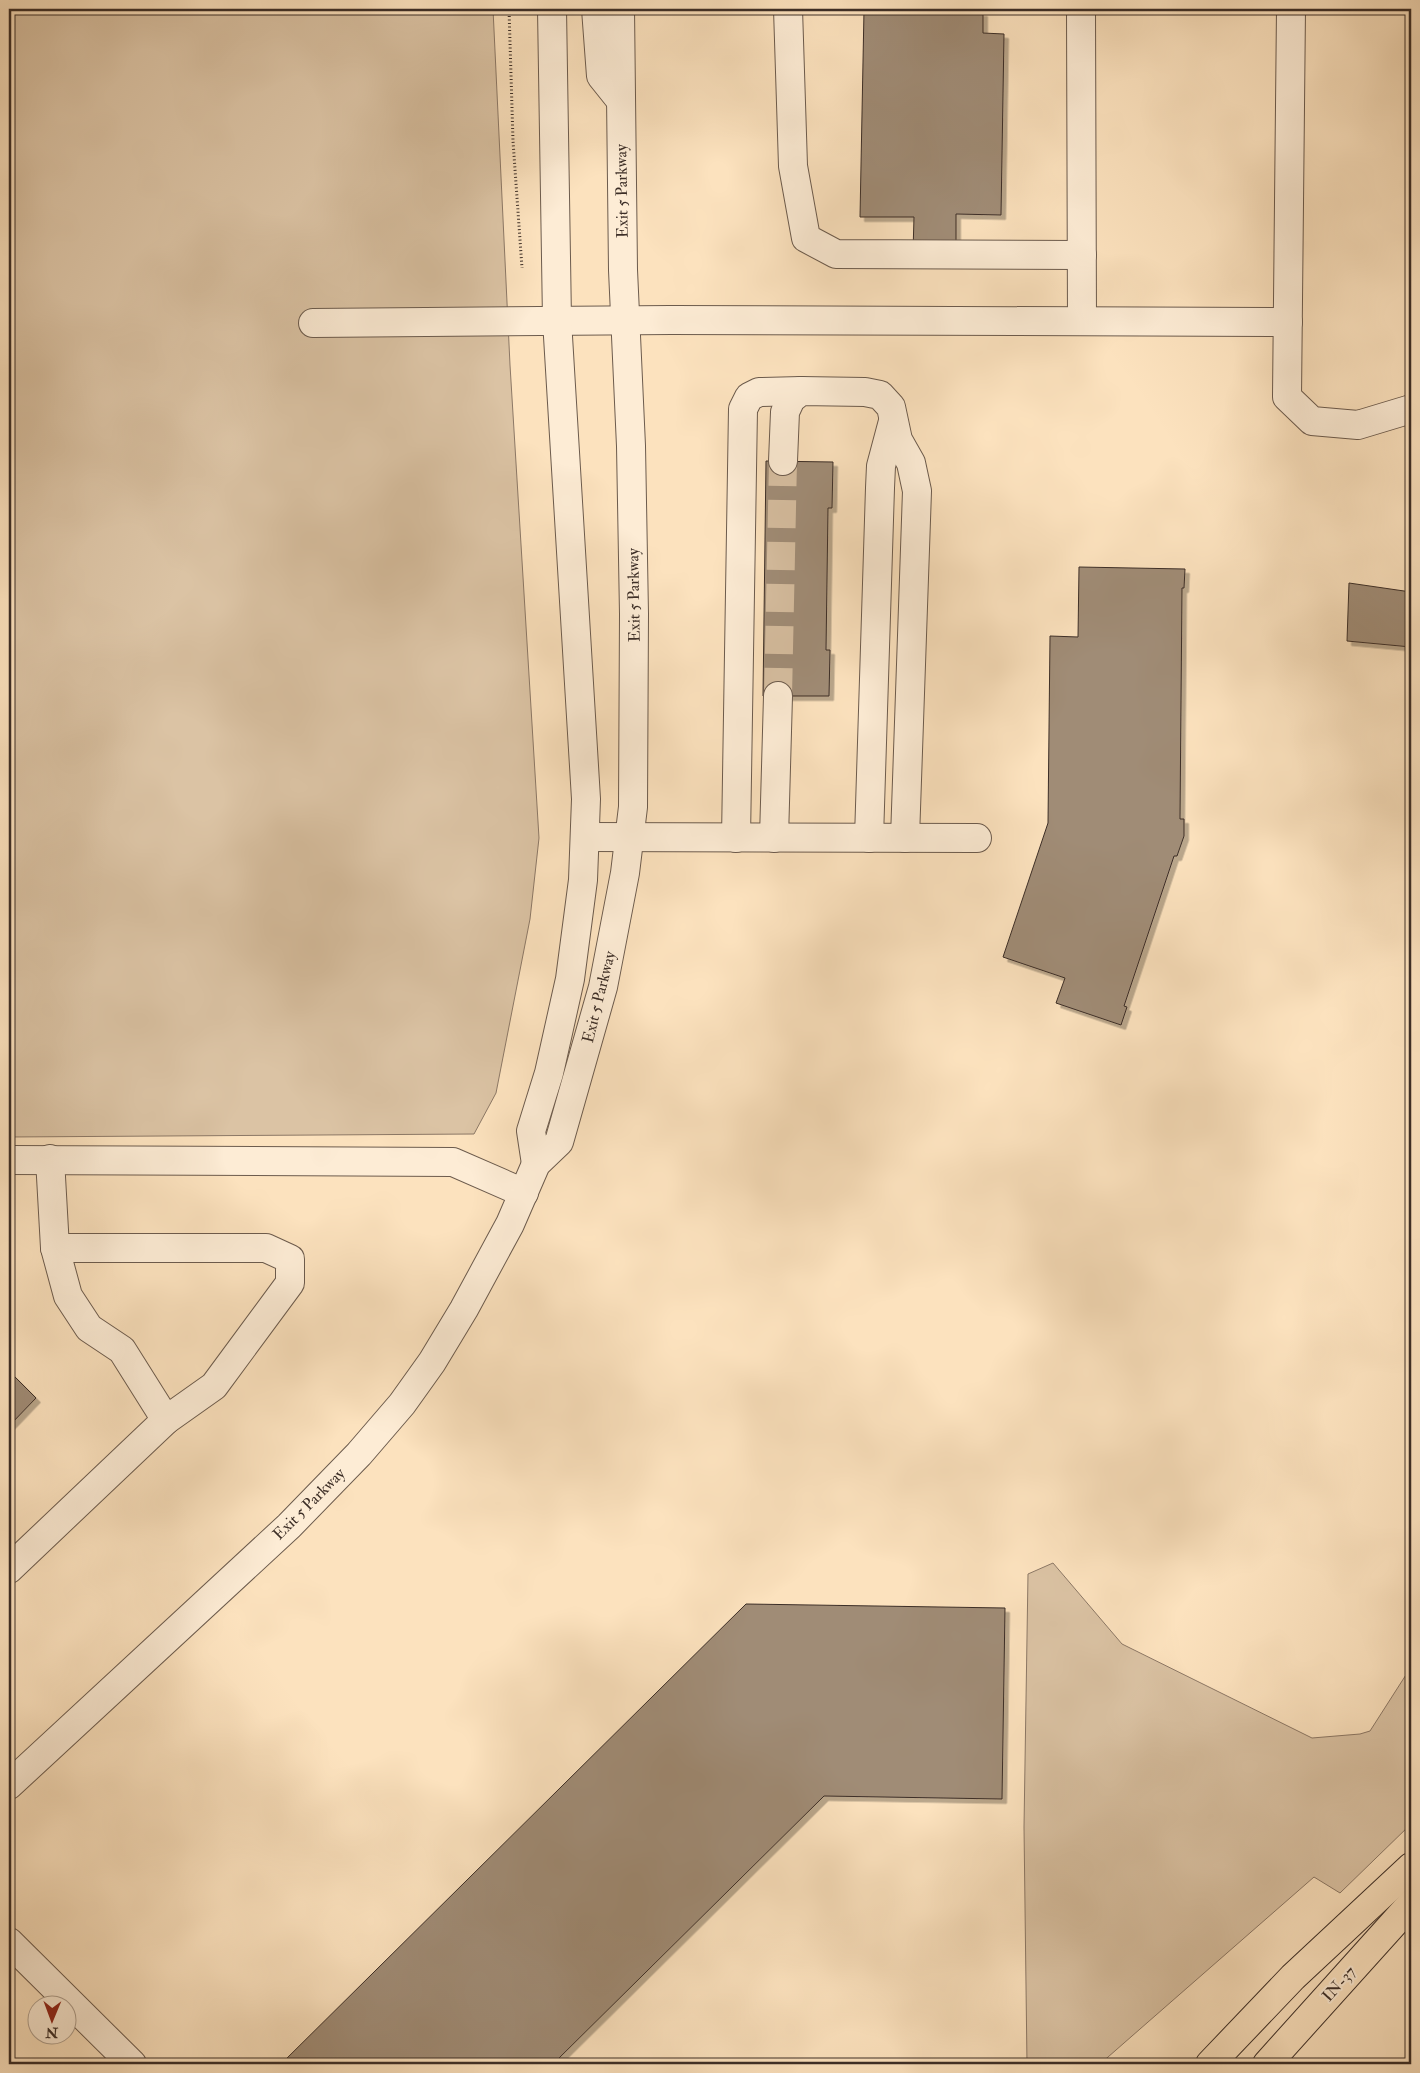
<svg xmlns="http://www.w3.org/2000/svg" width="1420" height="2073" font-family="'IM FELL Double Pica',serif">
<defs>
<filter id="shadow"><feDropShadow dx="4.5" dy="4.5" stdDeviation="0" flood-color="#0004"/></filter>
</defs>
<rect width="100%" height="100%" fill="#fce2be"/>
<filter id="stains"><feTurbulence type="fractalNoise" baseFrequency=".004" numOctaves="4"/><feColorMatrix values="0 0 0 0 .2 0 0 0 0 .09 0 0 0 0 .02 0 0 0 .5 -.17"/></filter>
<radialGradient id="worn" r=".72"><stop offset=".6" stop-color="#630" stop-opacity="0"/><stop offset="1" stop-color="#630" stop-opacity=".3"/></radialGradient>
<g fill="#dbc3a4" stroke="#8c7866">
<path d="M9,9H493L510,365L539,838L530,919L496,1093L474,1134L9,1137Z"/>
<path d="M1053,1563L1122,1644L1312,1738L1360,1734L1370,1731L1411,1667V1824L1340,1893L1314,1877L1100,2064H1027L1024,1827L1028,1574Z"/>
</g>
<g fill="#a08c76" stroke="#3c2e27" filter="url(#shadow)">
<path d="M864,10L983,12V33L1004,34L1001,215L956,214V253L913,252L914,217H860Z"/>
<path d="M766,461L833,462L832,508H828L826,650H830L829,696H763Z"/>
<path d="M1079,567L1185,569L1184,588H1182L1180,819H1184V836L1177,856H1174L1124,1006L1127,1007L1121,1025L1056,1003L1065,978L1003,957L1048,823L1050,636L1078,637Z"/>
<path d="M1349,583L1411,592V647L1347,641Z"/>
<path d="M9,1371L36,1398L9,1426Z"/>
<path d="M746,1604L1005,1608L1002,1799L824,1796L553,2064H281Z"/>
</g>
<g fill="none" stroke-linecap="round" stroke-linejoin="round">
<path stroke="#d6bea0" stroke-width="28" stroke-dasharray="28 14" stroke-linecap="butt" d="M778,696L783,461"/>
<g stroke="#6c5b4d" stroke-width="30">
<g id="minor">
<path d="M596,9L601,76L621,101"/>
<path d="M788,9L793,166L806,238L836,254L1082,255"/>
<path d="M1081,9L1082,321"/>
<path d="M1291,9L1287,397L1312,421L1358,425L1411,409"/>
<path d="M313,323L671,320L1288,322"/>
<path d="M783,461L785,412L791,399L801,391L865,392L880,395L891,407L898,440L911,463L917,491L905,838"/>
<path d="M586,837L977,838"/>
<path d="M736,838L743,409L749,397L759,392L801,391"/>
<path d="M774,838L778,696"/>
<path d="M869,838L880,488L881,466L893,421"/>
<path d="M9,1160L453,1162L524,1193"/>
<path d="M536,1164L531,1131L549,1073L570,979L583,880L586,799L557,320L552,9"/>
<path d="M55,1248H266L290,1259V1283L214,1386L166,1420"/>
<path d="M9,1569L166,1420L122,1350L89,1328L68,1296L55,1248L50,1159"/>
<path d="M9,1785L289,1526L359,1454L402,1404L432,1362L464,1309L510,1224L536,1164L559,1142L603,987L625,873L633,807L634,614L631,446L623,270L620,9"/>
<path d="M9,1942L132,2064"/>
</g>
</g>
<g stroke="#3c2e27" stroke-width="30">
<g id="highway">
<path d="M1210,2064L1293,1977L1411,1867"/>
<path d="M1267,2064L1411,1904"/>
</g>
</g>
<path stroke="#3c2e27" stroke-width="3" stroke-dasharray="1 2.5" stroke-linecap="butt" d="M509,9L513,141L522,268"/>
<use href="#minor" stroke="#fdecd5" stroke-width="28"/>
<use href="#highway" stroke="#fce2be" stroke-width="28"/>
</g>
<g text-anchor="middle" dominant-baseline="central" stroke-width="4" stroke-linejoin="round" paint-order="stroke">
<g font-size="16" fill="#3c2e27" stroke="#fdecd5">
<text transform="translate(622 191) rotate(-91)">Exit 5 Parkway</text>
<text transform="translate(634 595) rotate(-91)">Exit 5 Parkway</text>
<text transform="translate(599 997) rotate(-76)">Exit 5 Parkway</text>
<text transform="translate(309 1504) rotate(-45)">Exit 5 Parkway</text>
<text transform="translate(1339 1984) rotate(-48)">IN-37</text>
</g>
</g>
<rect width="1420" height="2073" fill="none" stroke="#fce2be" stroke-width="30"/>
<rect x="10" y="10" width="1400" height="2053" fill="none" stroke="#3c2e27" stroke-width="2.5"/>
<rect x="15" y="15" width="1390" height="2043" fill="none" stroke="#3c2e27"/>
<g transform="translate(52 2020) rotate(181)"><circle r="24" fill="#fdecd5" stroke="#b0a08f"/>
<path d="M0-4L9 19L0 12L-9 19Z" fill="#8f2418"/>
<text y="-8" font-size="14" font-weight="bold" text-anchor="middle" fill="#3c2e27">N</text>
</g>
<rect width="100%" height="100%" filter="url(#stains)"/>
<rect width="100%" height="100%" fill="url(#worn)"/>
</svg>
